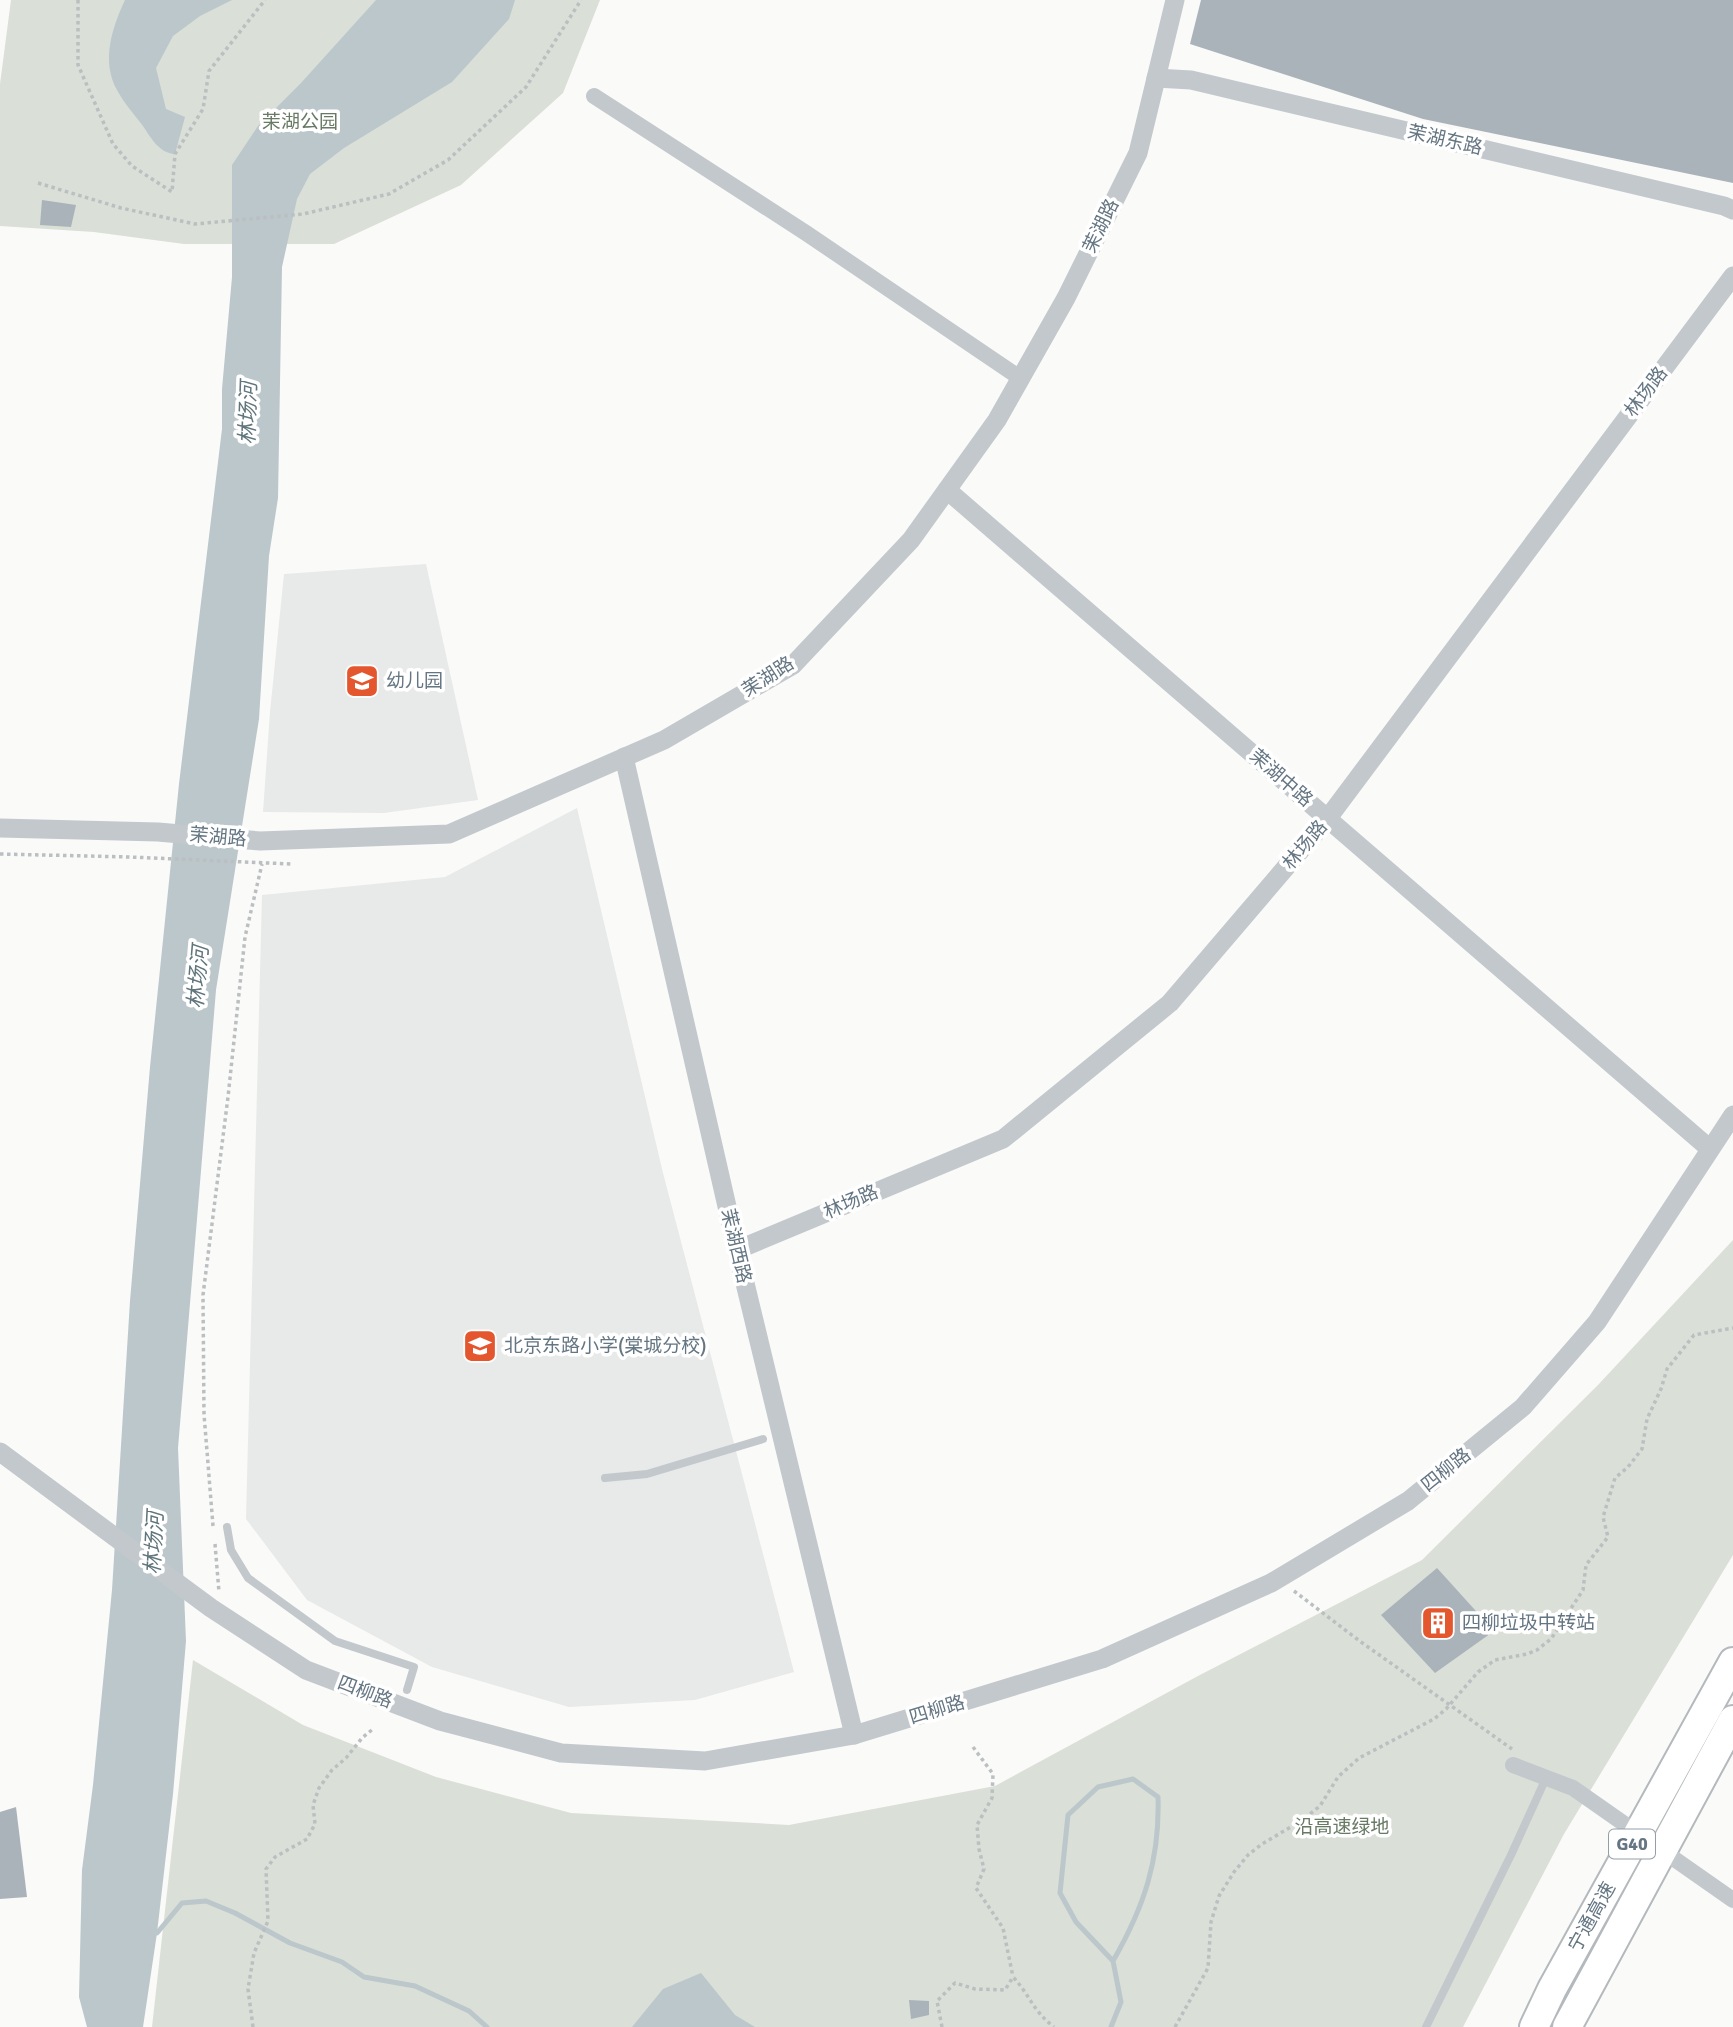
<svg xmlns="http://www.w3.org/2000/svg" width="1733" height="2027" font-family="Signika,'Noto Sans SC',sans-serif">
<rect width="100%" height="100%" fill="#fafaf8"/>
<g fill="#e8e9e9">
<path d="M426,564L478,800L384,813L263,812L270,712L284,574Z"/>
<path d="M577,808L663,1173L794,1672L695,1700L569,1707L432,1667L307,1600L246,1519L262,895L445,877Z"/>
</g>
<g fill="#dadfd7">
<path d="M11,0H600L563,93L461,185L334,244H184L94,232L0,226V84Z"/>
<path d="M1733,1240V1555L1564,1834L1463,2027H152L193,1660L303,1725L436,1777L571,1813L789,1825L995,1786L1198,1676L1422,1560L1598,1385Z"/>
</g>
<g fill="#bbc7cb">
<path d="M125,0H232L200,16L173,36L156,68L166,109L185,117L175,154C159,153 151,138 143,126C134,114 124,103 117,90C101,61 112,28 125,0Z"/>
<path d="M376,0H515L509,19L452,82L344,148L310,174L297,199L282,267L278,498L269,556L259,719L216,990L178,1448L186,1641L173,1794L157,1933L143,2027H87L79,1997L82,1870L93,1785L112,1590L130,1301L150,1067L179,784L222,429V389L232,277V165L258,126L301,83Z"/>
<path d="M701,1973L735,2015L755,2027H632L663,1989Z"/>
</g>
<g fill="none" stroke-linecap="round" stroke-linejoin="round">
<g stroke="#bbc7cb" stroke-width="5">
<path d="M152,1932L157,1933L182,1903L206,1901L235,1913L290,1943L342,1962L364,1977L415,1986L469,2011L487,2027"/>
<path d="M1111,2027L1121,2002L1113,1961L1076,1922L1060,1893L1068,1815L1098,1787L1133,1779L1158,1797C1160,1860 1144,1907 1113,1961"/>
</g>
</g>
<g fill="#aab3b9">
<path d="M1201,0H1733V183L1423,119L1190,44Z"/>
<path d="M42,200L76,205L71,227L40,225Z"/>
<path d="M1437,1568L1494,1631L1435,1673L1381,1615Z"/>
<path d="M16,1807L27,1897L0,1899V1812Z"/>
<path d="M909,2000L929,2001V2015L911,2019Z"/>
</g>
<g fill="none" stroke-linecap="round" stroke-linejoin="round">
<g stroke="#b4b9bd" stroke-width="32">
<g id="motorway">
<path d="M1534,2027L1552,1989L1733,1662"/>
<path d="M1567,2027L1733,1720"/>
</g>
</g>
<g stroke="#bbbfc2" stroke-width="3.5" stroke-dasharray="3.5 3.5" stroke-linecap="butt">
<path d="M78,0V65L113,144L132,166L172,192L175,154L203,109L209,71L265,0"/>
<path d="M38,183L121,208L195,224L303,214L389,194L448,160L526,87L581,0"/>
<path d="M0,854L130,857L291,864"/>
<path d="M213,1526L204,1414L203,1295L228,1097L245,937L262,864"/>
<path d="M215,1544L219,1592"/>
<path d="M1294,1591L1361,1642L1512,1749"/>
<path d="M973,1747L993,1774L992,1798L977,1825L979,1849L984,1869L976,1888L1003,1928L1013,1977"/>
<path d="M253,2027L248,1989L254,1953L268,1921L266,1869L275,1857L307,1839L315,1824L313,1805L319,1788L332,1770L346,1758L362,1738L373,1729"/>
<path d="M942,2027L937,2001L955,1983L975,1989L1005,1990L1013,1977C1030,1995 1032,2010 1054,2027"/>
<path d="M1175,2027L1208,1968L1211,1922L1219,1896L1234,1872L1248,1855L1262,1844L1301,1821L1320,1806L1338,1777L1359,1758L1434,1719L1446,1709L1478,1672L1495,1660L1527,1654L1537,1650L1551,1639L1583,1590L1586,1565L1608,1537L1603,1517L1615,1478L1628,1467L1642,1449L1647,1419L1661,1389L1667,1369L1694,1335L1733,1328"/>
</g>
<g stroke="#c3c8cc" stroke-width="8">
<path d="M605,1478L647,1474L763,1439"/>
<path d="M227,1527L231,1550L248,1578L335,1641L414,1667L407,1690"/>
<path d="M1426,2027L1511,1855L1546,1778"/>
</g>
<g stroke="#c3c8cc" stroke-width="16">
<path d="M594,96L806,233L1020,378"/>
<path d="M1513,1765L1573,1788L1733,1900"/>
</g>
<g stroke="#c3c8cc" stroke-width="19">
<path d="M1156,78L1191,80L1724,206L1733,210"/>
<path d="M947,490L1710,1149"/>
<path d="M624,757L737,1250L854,1735"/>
<path d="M0,828L158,832L260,841L449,834L664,740L793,665L911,540L997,420L1066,298L1138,153L1175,0"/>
<path d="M737,1250L1003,1139L1170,1003L1328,818L1733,276"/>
<path d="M0,1452L211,1608L306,1670L440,1721L561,1753L705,1761L854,1735L1102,1659L1271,1583L1408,1501L1523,1407L1597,1322L1733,1115"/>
</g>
<use href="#motorway" stroke="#fff" stroke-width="28"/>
</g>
<defs>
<g id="school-square" transform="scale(1.75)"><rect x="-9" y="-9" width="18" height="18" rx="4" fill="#e4572e" stroke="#fff"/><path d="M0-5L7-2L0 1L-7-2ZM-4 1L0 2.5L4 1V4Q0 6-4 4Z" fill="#fff"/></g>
<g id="building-square" transform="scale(1.75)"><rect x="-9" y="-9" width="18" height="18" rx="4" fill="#e4572e" stroke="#fff"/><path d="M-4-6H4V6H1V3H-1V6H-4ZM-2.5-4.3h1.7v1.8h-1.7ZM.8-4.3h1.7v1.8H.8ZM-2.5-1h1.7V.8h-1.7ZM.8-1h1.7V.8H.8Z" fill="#fff"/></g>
</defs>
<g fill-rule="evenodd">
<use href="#school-square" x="362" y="681"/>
<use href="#school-square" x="480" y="1346"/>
<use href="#building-square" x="1438" y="1623"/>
</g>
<g text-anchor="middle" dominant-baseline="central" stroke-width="7" stroke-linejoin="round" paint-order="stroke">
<rect fill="#fff" stroke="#939fa8" stroke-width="2" x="1609" y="1829.5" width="46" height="29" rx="5"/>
<g font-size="18" font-weight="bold" fill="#657683">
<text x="1632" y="1844">G40</text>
</g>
<g font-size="19" fill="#687a64" stroke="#fff">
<text x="300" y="122">茉湖公园</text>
<text x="1342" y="1827">沿高速绿地</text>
</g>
<g font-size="19" fill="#657683" stroke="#fff">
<text transform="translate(1445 140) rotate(13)">茉湖东路</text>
<text transform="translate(1101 226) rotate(-64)">茉湖路</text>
<text transform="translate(1646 392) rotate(-53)">林场路</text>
<text transform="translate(768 677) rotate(-33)">茉湖路</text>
<text transform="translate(1281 778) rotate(41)">茉湖中路</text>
<text transform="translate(218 837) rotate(5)">茉湖路</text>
<text transform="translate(1305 845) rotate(-50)">林场路</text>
<text transform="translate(851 1202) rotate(-23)">林场路</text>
<text transform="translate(736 1246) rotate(77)">茉湖西路</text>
<text transform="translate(1446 1470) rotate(-39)">四柳路</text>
<text transform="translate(365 1692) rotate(21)">四柳路</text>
<text transform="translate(937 1710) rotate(-17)">四柳路</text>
<text transform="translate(1592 1917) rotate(-61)">宁通高速</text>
</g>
<g font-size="19" fill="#657683" stroke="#fff" text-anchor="start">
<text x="386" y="681">幼儿园</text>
<text x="504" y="1346">北京东路小学(棠城分校)</text>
<text x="1462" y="1623">四柳垃圾中转站</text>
</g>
<g font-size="21" font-style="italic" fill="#60757c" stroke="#fff">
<text transform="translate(248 413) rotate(-88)">林场河</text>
<text transform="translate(198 977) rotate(-85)">林场河</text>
<text transform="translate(154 1543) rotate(-87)">林场河</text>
</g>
</g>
</svg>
